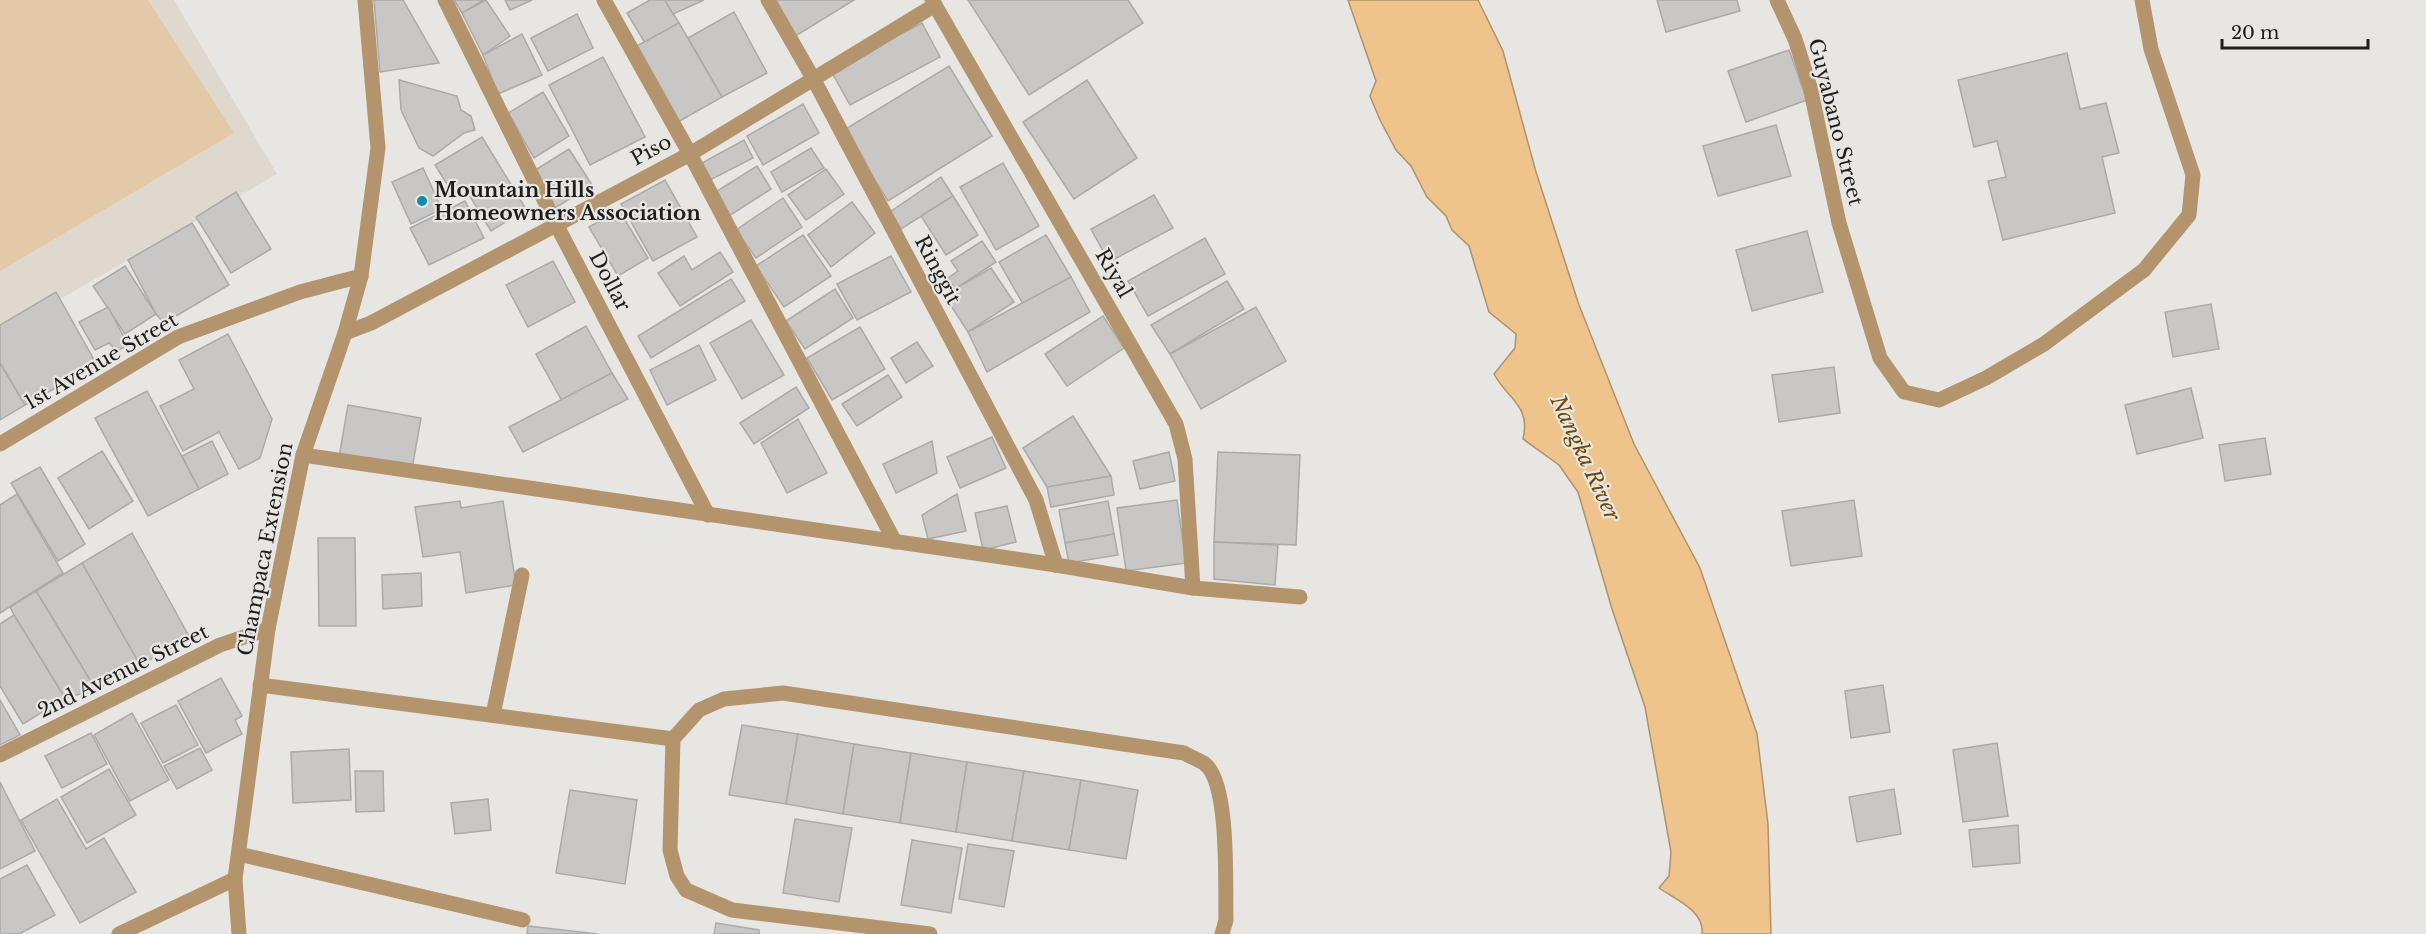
<svg xmlns="http://www.w3.org/2000/svg" width="2426" height="934" font-family="'Libre Baskerville',serif">
<rect width="100%" height="100%" fill="#e8e6e3"/>
<path fill="#dfd8cf" d="M0,0H174L277,174L0,334Z"/>
<path fill="#e3c9a7" d="M0,0H148L234,133L0,271Z"/>
<path fill="#efc48c" stroke="#b0926a" stroke-width="1.5" d="M1348,0H1478L1503,51L1536,172L1579,305L1634,444L1700,568L1757,734L1768,824L1771,934H1702C1705,911 1675,899 1659,888L1669,876L1671,852L1645,707L1612,609L1578,492L1559,465L1523,439C1531,405 1508,400 1494,374L1515,348L1516,334L1489,312L1469,246L1452,230L1446,216L1427,197L1411,166L1396,150L1380,120L1370,96L1376,81Z"/>
<g fill="#c9c7c5" stroke="#acaaa8" stroke-width="1.5">
<path d="M374,0H403L439,63L380,72Z"/>
<path d="M454,0H484L462,13Z"/>
<path d="M486,0L510,36L483,55L462,13Z"/>
<path d="M505,0H532L510,10Z"/>
<path d="M650,0H665L679,23L645,43L627,13Z"/>
<path d="M665,0H704L673,14Z"/>
<path d="M771,0H854L794,37Z"/>
<path d="M968,0H1128L1143,23L1029,95Z"/>
<path d="M1657,0H1737L1740,11L1666,32Z"/>
<path d="M734,12L767,73L722,97L688,38Z"/>
<path d="M577,14L593,48L548,71L531,38Z"/>
<path d="M679,23L722,97L678,122L635,47Z"/>
<path d="M922,23L940,57L850,105L831,71Z"/>
<path d="M522,34L542,75L498,94L483,55Z"/>
<path d="M1789,50L1807,100L1746,122L1728,71Z"/>
<path d="M2067,53L2080,109L2106,103L2119,153L2102,157L2115,213L2003,240L1988,181L2006,177L1997,141L1974,147L1958,80Z"/>
<path d="M603,57L645,137L590,165L549,85Z"/>
<path d="M949,66L992,136L888,201L844,130Z"/>
<path d="M399,80L457,96L461,110L471,116L475,130L464,133L433,156L419,148L401,110Z"/>
<path d="M1087,80L1137,158L1074,199L1023,122Z"/>
<path d="M543,92L569,136L534,158L508,113Z"/>
<path d="M803,104L819,133L763,165L747,136Z"/>
<path d="M1776,125L1791,176L1718,196L1703,146Z"/>
<path d="M482,137L526,209L491,231L465,188L453,194L435,165Z"/>
<path d="M744,140L753,158L710,180L702,163Z"/>
<path d="M811,148L824,168L782,192L771,172Z"/>
<path d="M569,149L592,185L555,208L532,172Z"/>
<path d="M1003,163L1039,226L996,250L960,187Z"/>
<path d="M757,166L771,189L729,216L714,193Z"/>
<path d="M423,168L442,209L411,224L392,182Z"/>
<path d="M826,169L844,194L806,220L788,195Z"/>
<path d="M941,177L953,196L901,229L890,212Z"/>
<path d="M665,180L697,237L653,261L621,204Z"/>
<path d="M236,192L271,249L231,273L196,217Z"/>
<path d="M1154,195L1173,228L1109,262L1091,229Z"/>
<path d="M953,196L978,235L946,255L921,216Z"/>
<path d="M783,198L802,227L756,258L736,230Z"/>
<path d="M465,201L484,238L429,265L410,228Z"/>
<path d="M852,202L875,233L831,267L808,235Z"/>
<path d="M619,210L648,258L618,276L589,227Z"/>
<path d="M192,223L229,285L164,323L156,314L128,260Z"/>
<path d="M1807,231L1823,292L1752,311L1736,250Z"/>
<path d="M803,235L831,276L784,307L756,266Z"/>
<path d="M1046,235L1071,277L1023,304L999,262Z"/>
<path d="M1205,238L1225,274L1148,316L1128,281Z"/>
<path d="M982,241L996,262L955,289L948,278L958,271L951,261Z"/>
<path d="M720,252L733,272L680,306L658,273L684,256L692,270Z"/>
<path d="M891,256L911,292L857,320L837,284Z"/>
<path d="M553,261L575,302L528,327L506,285Z"/>
<path d="M125,266L156,314L125,334L93,286Z"/>
<path d="M991,268L1014,302L968,332L946,298L955,289Z"/>
<path d="M1071,277L1090,312L987,372L968,332Z"/>
<path d="M731,279L745,301L651,358L638,336Z"/>
<path d="M1227,281L1244,309L1170,354L1151,325Z"/>
<path d="M835,289L853,318L805,349L786,321Z"/>
<path d="M56,292L97,365L25,405L0,363V325Z"/>
<path d="M2211,304L2219,349L2173,357L2165,312Z"/>
<path d="M108,307L128,345L117,351L109,343L95,350L79,322Z"/>
<path d="M1256,307L1286,361L1201,409L1170,354Z"/>
<path d="M1103,316L1124,348L1067,386L1045,354Z"/>
<path d="M751,320L784,375L742,399L710,343Z"/>
<path d="M586,326L612,373L562,401L536,354Z"/>
<path d="M860,327L885,369L832,400L807,358Z"/>
<path d="M228,334L272,419L260,458L239,469L219,432L183,451L160,406L194,389L179,360Z"/>
<path d="M917,342L933,366L906,383L891,358Z"/>
<path d="M699,345L716,380L667,405L650,370Z"/>
<path d="M0,363L25,405L0,420Z"/>
<path d="M1834,367L1840,413L1779,422L1772,375Z"/>
<path d="M612,373L628,399L523,452L509,427Z"/>
<path d="M888,375L902,397L857,426L842,404Z"/>
<path d="M796,387L809,408L754,444L740,423Z"/>
<path d="M2191,388L2203,438L2137,454L2125,405Z"/>
<path d="M147,391L199,489L148,516L95,418Z"/>
<path d="M348,405L421,418L412,469L339,457Z"/>
<path d="M1073,416L1111,476L1047,487L1023,448Z"/>
<path d="M798,419L827,473L787,493L761,443Z"/>
<path d="M992,437L1006,468L960,488L947,457Z"/>
<path d="M2265,438L2271,474L2225,481L2219,445Z"/>
<path d="M212,441L228,474L199,489L182,456Z"/>
<path d="M932,441L937,473L896,493L883,464Z"/>
<path d="M102,451L133,501L89,529L58,478Z"/>
<path d="M1169,452L1175,481L1140,489L1133,461Z"/>
<path d="M1218,452L1300,455L1296,545L1214,542Z"/>
<path d="M40,467L85,544L58,561L11,483Z"/>
<path d="M1111,476L1114,495L1051,507L1047,487Z"/>
<path d="M17,494L63,573L0,613V505Z"/>
<path d="M957,494L966,531L928,539L922,515Z"/>
<path d="M1177,500L1186,563L1126,571L1117,508Z"/>
<path d="M1854,500L1862,556L1791,566L1782,511Z"/>
<path d="M460,501L461,508L503,501L516,585L466,593L460,552L423,557L415,507Z"/>
<path d="M1108,501L1114,534L1065,543L1059,510Z"/>
<path d="M1007,506L1016,542L983,550L975,513Z"/>
<path d="M132,533L190,638L140,665L82,563Z"/>
<path d="M1114,534L1118,555L1069,563L1065,543Z"/>
<path d="M318,538H355L356,626H319Z"/>
<path d="M1214,542L1278,545L1275,585L1214,579Z"/>
<path d="M82,563L140,665L96,690L36,591Z"/>
<path d="M421,573L422,606L383,609L382,575Z"/>
<path d="M36,591L96,690L65,698L14,615L10,607Z"/>
<path d="M14,615L65,698L23,724L0,686V624Z"/>
<path d="M221,678L242,716L235,720L242,734L206,753L178,701Z"/>
<path d="M1883,685L1890,732L1851,738L1845,691Z"/>
<path d="M0,700L20,735L0,745Z"/>
<path d="M176,705L198,745L163,763L141,723Z"/>
<path d="M132,713L169,780L130,801L94,735Z"/>
<path d="M742,725L798,734L786,804L729,795Z"/>
<path d="M91,733L107,764L62,788L45,756Z"/>
<path d="M798,734L854,744L843,814L786,804Z"/>
<path d="M1997,743L2008,816L1963,822L1953,750Z"/>
<path d="M854,744L911,753L900,823L843,814Z"/>
<path d="M200,748L212,770L177,789L164,766Z"/>
<path d="M349,749L351,800L293,803L291,752Z"/>
<path d="M911,753L967,762L956,832L900,823Z"/>
<path d="M967,762L1024,771L1012,841L956,832Z"/>
<path d="M109,769L136,815L87,843L61,797Z"/>
<path d="M355,771H383L384,811L356,812Z"/>
<path d="M1024,771L1081,780L1069,850L1012,841Z"/>
<path d="M1081,780L1138,790L1126,859L1069,850Z"/>
<path d="M0,782L35,851L0,869Z"/>
<path d="M1894,789L1901,834L1857,842L1849,797Z"/>
<path d="M570,790L637,800L625,884L556,873Z"/>
<path d="M57,799L86,849L104,838L136,892L80,923L21,820Z"/>
<path d="M488,799L491,830L455,834L451,803Z"/>
<path d="M795,819L852,828L839,902L783,893Z"/>
<path d="M2018,825L2020,863L1973,867L1969,830Z"/>
<path d="M912,840L962,848L951,913L901,905Z"/>
<path d="M968,844L1014,851L1004,907L959,899Z"/>
<path d="M27,865L55,915L19,934H0V879Z"/>
<path d="M716,923L759,930V934H714Z"/>
<path d="M528,926L598,934H527Z"/>
</g>
<g fill="none" stroke-linecap="round" stroke-linejoin="round">
<g stroke="#b3946c" stroke-width="15">
<path d="M445,0L556,224L708,515"/>
<path d="M604,0L690,154L895,542"/>
<path d="M768,0L814,80L1036,500L1056,565"/>
<path d="M345,333L371,323L690,154L935,5"/>
<path d="M239,854L523,920"/>
</g>
<g stroke="#b3946c" stroke-width="15">
<path d="M932,0L1176,424L1185,459L1193,588"/>
<path d="M1777,0L1795,39L1810,87L1839,223L1880,358L1904,392L1939,400L1986,378L2044,344L2144,270L2189,215L2193,175L2151,49L2142,0"/>
<path d="M0,444L178,337L300,292L361,276"/>
<path d="M303,455L1056,565L1193,588L1300,597"/>
<path d="M260,685L673,739"/>
<path d="M493,715L522,575"/>
<path d="M0,755L220,645L268,629"/>
<path d="M119,934L235,879"/>
<path d="M239,934L235,879L268,629L303,455L345,333L361,276L378,148L365,0"/>
<path d="M930,934L732,910L686,890L677,876L670,850L673,739L699,710L724,699L783,693L1184,753C1191,757 1199,760 1205,764C1230,784 1225,887 1226,920L1222,934"/>
</g>
</g>
<circle fill="#0f8bad" stroke="#e8e6e3" stroke-width="2" cx="422" cy="201" r="6"/>
<g text-anchor="middle" dominant-baseline="central" stroke-width="4.5" stroke-linejoin="round" paint-order="stroke">
<g font-size="20" fill="#1e1d1c" stroke="#e8e6e3">
<text transform="translate(1836 122) rotate(76)">Guyabano Street</text>
<text transform="translate(651 150) rotate(-28)">Piso</text>
<text transform="translate(938 270) rotate(62)">Ringgit</text>
<text transform="translate(1114 273) rotate(60)">Riyal</text>
<text transform="translate(610 281) rotate(62)">Dollar</text>
<text transform="translate(101 361) rotate(-30)">1st Avenue Street</text>
<text transform="translate(265 549) rotate(-79)">Champaca Extension</text>
<text transform="translate(123 671) rotate(-26)">2nd Avenue Street</text>
</g>
<g font-size="20" font-weight="bold" fill="#1e1d1c" stroke="#e8e6e3" text-anchor="start">
<text x="434" y="190">Mountain Hills<tspan x="434" dy="23">Homeowners Association</tspan></text>
</g>
<g font-size="21" font-style="italic" fill="#6f4800" stroke="#e8e6e3">
<text transform="translate(1585 458) rotate(65)">Nangka River</text>
</g>
</g>
<path d="M2222 39v9h146v-9" fill="none" stroke="#1e1d1c" stroke-width="3"/>
<text x="2231" y="39" font-size="18" fill="#1e1d1c" stroke="#e8e6e3" stroke-width="4.5" paint-order="stroke">20 m</text>
</svg>
